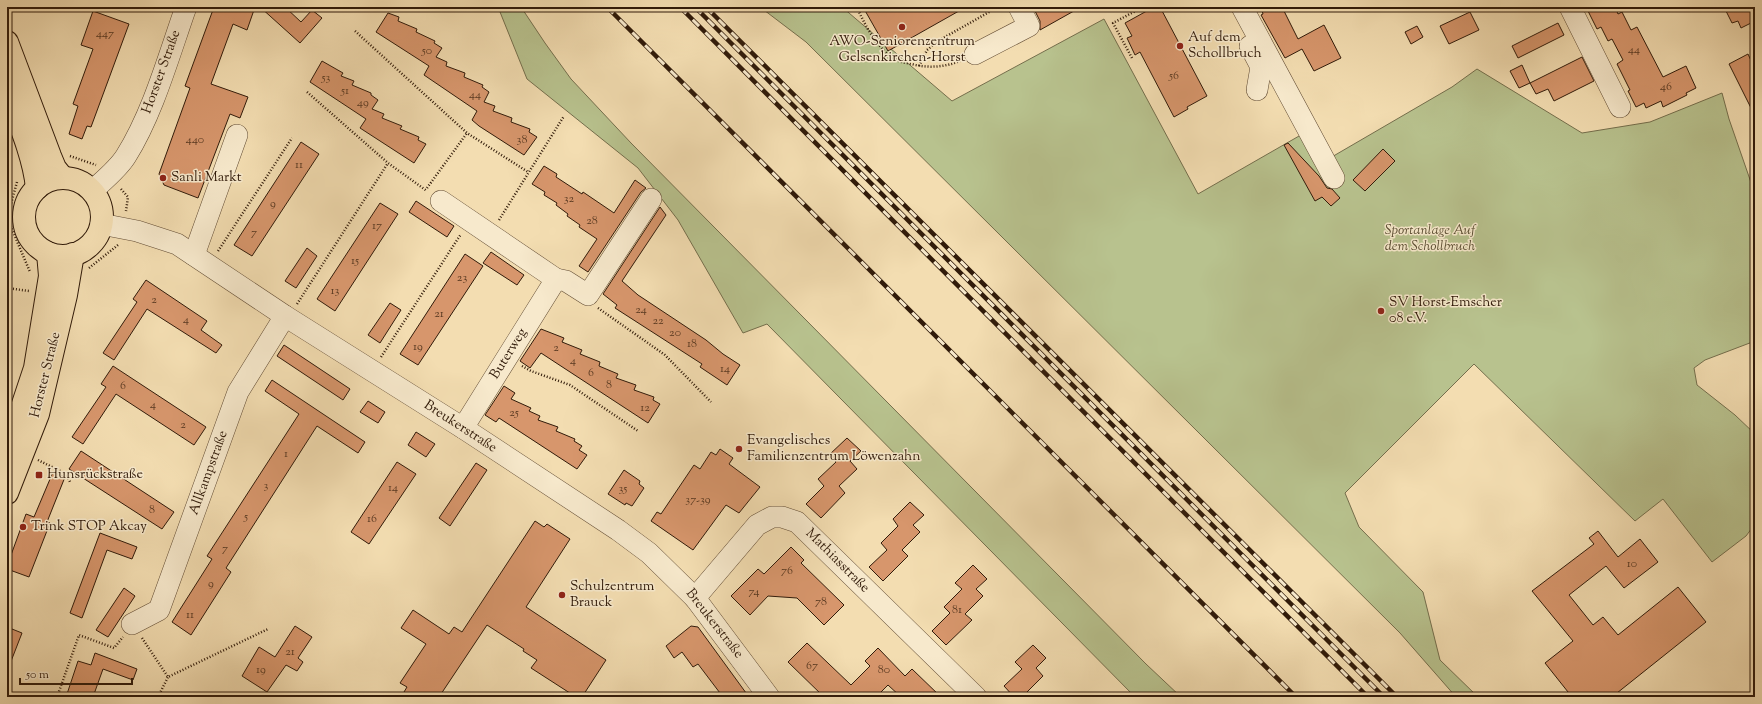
<svg xmlns="http://www.w3.org/2000/svg" width="1762" height="704" font-family="'Sorts Mill Goudy',serif">
<rect width="100%" height="100%" fill="#f3ddb1"/>
<filter id="stains"><feTurbulence type="fractalNoise" baseFrequency=".005" numOctaves="4"/><feColorMatrix values="0 0 0 0 .2 0 0 0 0 .09 0 0 0 0 .02 0 0 0 .5 -.17"/></filter>
<radialGradient id="worn" r=".72"><stop offset=".6" stop-color="#630" stop-opacity="0"/><stop offset="1" stop-color="#630" stop-opacity=".3"/></radialGradient>
<g fill="#b8c28e" stroke="#746e4c">
<path d="M498,7H521L545,43L571,79L631,143L1146,664L1181,697H1135L767,324L743,333L678,220L638,168L527,79Z"/>
<path d="M760,7H842L952,101L1104,19L1198,194L1313,128L1330,158L1452,87L1477,69L1582,133L1650,122L1722,93L1729,119L1755,194V341L1705,360L1694,368L1697,385L1735,415L1755,434V524L1746,536L1712,562L1663,499L1635,521L1474,364L1345,493L1359,527L1423,592L1440,660L1478,697H1456L1400,633L806,42Z"/>
</g>
<g fill="#d7966c" stroke="#311b0a">
<path d="M214,7H255L247,30L233,24L211,84L248,97L240,118L230,114L198,198L164,185L159,174L190,88L185,86Z"/>
<path d="M260,7H285L301,22L312,10L322,18L300,43Z"/>
<path d="M863,7H966L888,51Z"/>
<path d="M1033,7H1081L1040,30V21Z"/>
<path d="M1154,7H1160L1207,96L1187,107L1188,109L1174,117L1140,52L1135,55L1127,38L1132,36L1125,23Z"/>
<path d="M1261,7H1282L1298,39L1324,25L1341,58L1314,71L1302,49L1285,58L1261,15L1263,14Z"/>
<path d="M1586,7H1615L1618,14L1622,12L1631,30L1637,27L1663,77L1686,66L1696,88L1686,93L1687,95L1663,107L1661,101L1646,108L1644,103L1636,107L1628,91L1630,90L1617,64L1623,60L1612,39L1608,41L1601,27L1597,29Z"/>
<path d="M1724,7H1755V21L1741,28L1738,21L1732,23Z"/>
<path d="M93,11L129,24L91,127L87,126L82,139L69,134L78,106L73,104L93,49L81,45Z"/>
<path d="M1470,12L1479,30L1449,44L1440,26Z"/>
<path d="M388,13L399,17L398,21L417,29L416,32L435,41L434,43L442,48L436,57L447,62L446,66L465,73L464,77L483,85L482,87L489,92L484,102L495,106L493,111L512,118L511,122L530,129L529,132L537,137L524,155L479,126L472,120L477,111L424,75L429,66L376,32Z"/>
<path d="M1558,23L1564,35L1518,58L1512,46Z"/>
<path d="M1417,26L1423,37L1411,44L1405,32Z"/>
<path d="M1748,54L1755,69V116L1729,64Z"/>
<path d="M1582,57L1594,81L1554,101L1548,89L1536,94L1530,83Z"/>
<path d="M322,61L343,73L341,76L354,81L352,85L371,93V95L378,100L372,109L384,114L382,118L402,126L400,129L419,137L418,140L426,144L414,163L360,128L366,119L310,82Z"/>
<path d="M1522,65L1530,83L1519,88L1510,71Z"/>
<path d="M301,142L319,154L252,256L234,245Z"/>
<path d="M1288,143L1319,176L1327,188L1332,189L1340,198L1331,206L1322,197L1315,201L1284,145Z"/>
<path d="M1383,149L1395,161L1365,191L1353,180Z"/>
<path d="M544,166L557,174L556,177L582,194L583,192L614,213L635,180L646,188L641,192L588,272L579,266L597,239L579,227L580,225L567,216L568,214L556,205L557,203L544,195L545,192L532,184Z"/>
<path d="M416,201L454,226L447,237L409,212Z"/>
<path d="M380,203L398,214L335,311L317,299Z"/>
<path d="M660,207L666,215L622,281L638,295L706,340L723,354L740,365L727,385L700,367L702,364L615,308L617,305L603,294Z"/>
<path d="M307,248L317,256L296,288L285,281Z"/>
<path d="M491,252L524,275L517,285L483,263Z"/>
<path d="M465,254L483,266L418,365L400,354Z"/>
<path d="M146,280L207,321L201,330L222,345L216,353L147,309L114,360L103,353L137,302L133,299Z"/>
<path d="M390,303L401,310L380,343L368,335Z"/>
<path d="M541,329L564,338L562,342L582,350L580,354L600,362L599,366L618,374L616,378L636,385L634,390L654,397L653,400L660,404L648,423L541,353L530,368L520,361Z"/>
<path d="M284,345L350,389L343,400L277,356Z"/>
<path d="M113,366L206,427L194,445L116,394L83,444L72,437L106,387L101,384Z"/>
<path d="M272,380L365,442L358,453L317,426L226,568L231,572L191,635L172,622L212,559L207,556L299,414L265,391Z"/>
<path d="M504,386L515,393L511,399L531,408L529,411L540,416L538,420L558,427L556,431L575,439L574,441L582,446L579,450L587,455L577,469L499,418L496,422L485,415Z"/>
<path d="M368,401L385,412L378,423L360,412Z"/>
<path d="M416,432L435,444L426,457L408,445Z"/>
<path d="M847,438L861,451L850,461L857,469L839,486L845,493L821,518L806,504L824,486L818,479L836,462L829,455Z"/>
<path d="M720,449L733,458L729,464L760,487L739,513L726,505L693,550L651,521L657,512L661,514L694,465L700,469L711,452L716,455Z"/>
<path d="M81,451L174,512L162,529L69,469Z"/>
<path d="M397,462L416,474L369,544L351,532Z"/>
<path d="M476,463L487,470L450,526L439,518Z"/>
<path d="M624,470L640,481L639,484L644,488L632,506L626,503L625,505L608,494Z"/>
<path d="M53,472L65,477L47,522L50,523L29,577L7,569V566L26,514L34,517Z"/>
<path d="M910,502L924,515L913,525L920,532L902,550L908,556L883,581L869,567L887,550L881,543L898,526L893,519Z"/>
<path d="M535,521L544,527L547,524L570,539L526,607L606,660L582,697H576L531,668L537,660L523,651L524,649L487,625L439,697H401L407,687L400,683L426,644L401,628L413,610L449,634L454,627L462,632Z"/>
<path d="M1598,531L1618,557L1640,539L1658,562L1624,588L1606,566L1569,595L1593,625L1603,617L1618,635L1678,587L1706,622L1612,697H1572L1545,663L1573,641L1532,591L1594,544L1589,538Z"/>
<path d="M100,533L137,547L132,559L107,550L82,618L70,613Z"/>
<path d="M791,547L804,560L801,563L844,605L824,625L797,598L768,596L750,615L731,596L758,569L764,574Z"/>
<path d="M973,565L987,579L976,589L983,596L965,614L972,620L946,645L932,631L950,613L944,607L962,589L955,583Z"/>
<path d="M124,588L135,596L108,637L96,630Z"/>
<path d="M295,626L312,637L298,658L303,662L297,671L286,665L267,692L242,676L259,647L275,657Z"/>
<path d="M691,626L698,627L749,697H723L698,664L693,667L682,652L674,658L666,646Z"/>
<path d="M7,627L22,633L8,669H7Z"/>
<path d="M807,643L851,685L870,666L865,661L878,648L905,676L912,669L941,697H901L888,685L876,697H824L788,662Z"/>
<path d="M1033,645L1046,658L1036,668L1043,676L1022,697H1014L1004,686L1022,669L1015,662Z"/>
<path d="M95,653L137,669L133,680L103,669L93,697H66L78,661L91,665Z"/>
</g>
<g fill="none" stroke-linecap="round" stroke-linejoin="round">
<g stroke="#624c34" stroke-width="22">
<g id="minor">
<path d="M1242,7L1334,178"/>
<path d="M1570,7L1620,107"/>
<path d="M1250,46L1261,67L1257,90"/>
<path d="M975,54L1029,26L1019,7"/>
<path d="M92,191C104,180 118,169 126,156C153,113 169,55 186,7"/>
<path d="M441,201L556,279L463,428"/>
<path d="M101,224L137,231L177,244L285,316L463,428L618,530L649,553L695,598L769,697"/>
<path d="M194,255L237,135"/>
<path d="M556,279L566,281L588,295L651,199"/>
<path d="M695,598L757,525L772,517H782L797,522L976,697"/>
<path d="M132,624L159,610L238,392L285,316"/>
</g>
</g>
<g stroke="#311b0a" stroke-width="24">
<g id="major">
<path d="M7,42L50,156L55,168L63,178"/>
<path d="M7,91C18,120 34,156 37,188"/>
<circle cx="63" cy="217" r="39"/>
<path d="M7,445L18,419L35,368L50,276L48,253"/>
<path d="M7,493L38,414L66,295L73,254"/>
</g>
</g>
<g stroke="#311b0a" stroke-width="2.5" stroke-dasharray="1 2" stroke-linecap="butt">
<path d="M857,7C864,24 879,52 897,60C902,63 909,63 915,65C931,68 945,67 960,61"/>
<path d="M355,31L467,133L528,172"/>
<path d="M1132,58L1113,23L1143,7"/>
<path d="M919,66L927,50L938,41L998,7"/>
<path d="M307,92L388,163L427,191"/>
<path d="M70,156L96,165"/>
<path d="M17,182L9,211L11,227L30,272"/>
<path d="M427,188L467,133"/>
<path d="M121,189L128,197L126,211"/>
<path d="M499,220L564,116"/>
<path d="M218,251L292,138"/>
<path d="M89,268L118,245"/>
<path d="M7,288L29,291"/>
<path d="M297,304L388,163"/>
<path d="M598,308L665,355L711,402"/>
<path d="M381,357L461,234"/>
<path d="M522,366L531,371L570,385L638,431"/>
<path d="M38,460L66,474L70,482"/>
<path d="M142,638L168,677L268,629"/>
<path d="M57,697L79,635L114,648L123,637"/>
<path d="M158,697L168,677"/>
</g>
<use href="#minor" stroke="#f7e9cc" stroke-width="21"/>
<use href="#major" stroke="#f3ddb1" stroke-width="22"/>
<g stroke="#311b0a" stroke-width="4.5">
<g id="rail">
<path d="M607,7L1296,697"/>
<path d="M680,7L1368,697"/>
<path d="M695,7L1384,697"/>
<path d="M706,7L1397,697"/>
</g>
</g>
<use href="#rail" stroke="#f7e9cc" stroke-width="3" stroke-dasharray="9" stroke-linecap="butt"/>
</g>
<g fill="#8f2418" stroke="#f7e9cc" stroke-width="1.5">
<circle cx="902" cy="27" r="4"/>
<circle cx="1180" cy="46" r="4"/>
<circle cx="163" cy="178" r="4"/>
<circle cx="1381" cy="311" r="4"/>
<circle cx="739" cy="449" r="4"/>
<rect x="35" y="471" width="8" height="8" rx="2"/>
<circle cx="23" cy="527" r="4"/>
<circle cx="562" cy="595" r="4"/>
</g>
<g text-anchor="middle" dominant-baseline="central" stroke-width="3" stroke-linejoin="round" paint-order="stroke">
<g font-size="12" fill="#5a3a22">
<text x="105" y="34">447</text>
<text x="1634" y="50">44</text>
<text x="427" y="51">50</text>
<text x="1174" y="76">56</text>
<text x="326" y="78">53</text>
<text x="1666" y="87">46</text>
<text x="345" y="91">51</text>
<text x="475" y="95">44</text>
<text x="363" y="103">49</text>
<text x="195" y="140">440</text>
<text x="522" y="140">38</text>
<text x="299" y="165">11</text>
<text x="569" y="199">32</text>
<text x="273" y="204">9</text>
<text x="592" y="221">28</text>
<text x="377" y="226">17</text>
<text x="254" y="233">7</text>
<text x="355" y="261">15</text>
<text x="462" y="278">23</text>
<text x="335" y="291">13</text>
<text x="154" y="300">2</text>
<text x="641" y="310">24</text>
<text x="439" y="314">21</text>
<text x="186" y="320">4</text>
<text x="658" y="321">22</text>
<text x="675" y="333">20</text>
<text x="692" y="344">18</text>
<text x="418" y="347">19</text>
<text x="556" y="348">2</text>
<text x="573" y="361">4</text>
<text x="725" y="369">14</text>
<text x="591" y="373">6</text>
<text x="609" y="385">8</text>
<text x="123" y="386">6</text>
<text x="153" y="405">4</text>
<text x="645" y="408">12</text>
<text x="514" y="413">25</text>
<text x="183" y="425">2</text>
<text x="286" y="454">1</text>
<text x="266" y="486">3</text>
<text x="393" y="488">14</text>
<text x="623" y="489">35</text>
<text x="698" y="500">37-39</text>
<text x="152" y="510">8</text>
<text x="246" y="517">5</text>
<text x="372" y="519">16</text>
<text x="225" y="549">7</text>
<text x="1632" y="564">10</text>
<text x="787" y="571">76</text>
<text x="211" y="584">9</text>
<text x="754" y="592">74</text>
<text x="821" y="602">78</text>
<text x="957" y="610">81</text>
<text x="190" y="615">11</text>
<text x="290" y="652">21</text>
<text x="812" y="666">67</text>
<text x="261" y="670">19</text>
<text x="884" y="670">80</text>
</g>
<g font-size="14" fill="#311b0a" stroke="#f7e9cc" text-anchor="start">
<text x="1188" y="38">Auf dem<tspan x="1188" dy="16">Schollbruch</tspan></text>
<text x="902" y="42" text-anchor="middle">AWO-Seniorenzentrum<tspan x="902" dy="16">Gelsenkirchen-Horst</tspan></text>
<text x="171" y="178">Sanli Markt</text>
<text x="1389" y="303">SV Horst-Emscher<tspan x="1389" dy="16">08 e.V.</tspan></text>
<text x="747" y="441">Evangelisches<tspan x="747" dy="16">Familienzentrum Löwenzahn</tspan></text>
<text x="47" y="475">Hunsrückstraße</text>
<text x="31" y="527">Trink STOP Akcay</text>
<text x="570" y="587">Schulzentrum<tspan x="570" dy="16">Brauck</tspan></text>
</g>
<g font-size="14" fill="#311b0a" stroke="#f7e9cc">
<text transform="translate(162 72) rotate(-70)">Horster Straße</text>
<text transform="translate(509 354) rotate(-58)">Buterweg</text>
<text transform="translate(46 375) rotate(-76)">Horster Straße</text>
<text transform="translate(460 427) rotate(33)">Breukerstraße</text>
<text transform="translate(209 473) rotate(-70)">Allkampstraße</text>
<text transform="translate(837 561) rotate(45)">Mathiasstraße</text>
<text transform="translate(714 624) rotate(52)">Breukerstraße</text>
</g>
<g font-size="14" font-style="italic" fill="#5a4d32" stroke="#f7e9cc">
<text x="1430" y="231">Sportanlage Auf<tspan x="1430" dy="16">dem Schollbruch</tspan></text>
</g>
</g>
<rect width="1762" height="704" fill="none" stroke="#f3ddb1" stroke-width="24"/>
<rect x="8" y="8" width="1746" height="688" fill="none" stroke="#311b0a" stroke-width="2"/>
<rect x="12" y="12" width="1738" height="680" fill="none" stroke="#311b0a"/>
<path d="M20 678v6h112v-6" fill="none" stroke="#311b0a" stroke-width="2"/>
<text x="26" y="678" font-size="12" fill="#311b0a" stroke="#f7e9cc" stroke-width="3" paint-order="stroke">50 m</text>
<rect width="100%" height="100%" filter="url(#stains)"/>
<rect width="100%" height="100%" fill="url(#worn)"/>
</svg>
